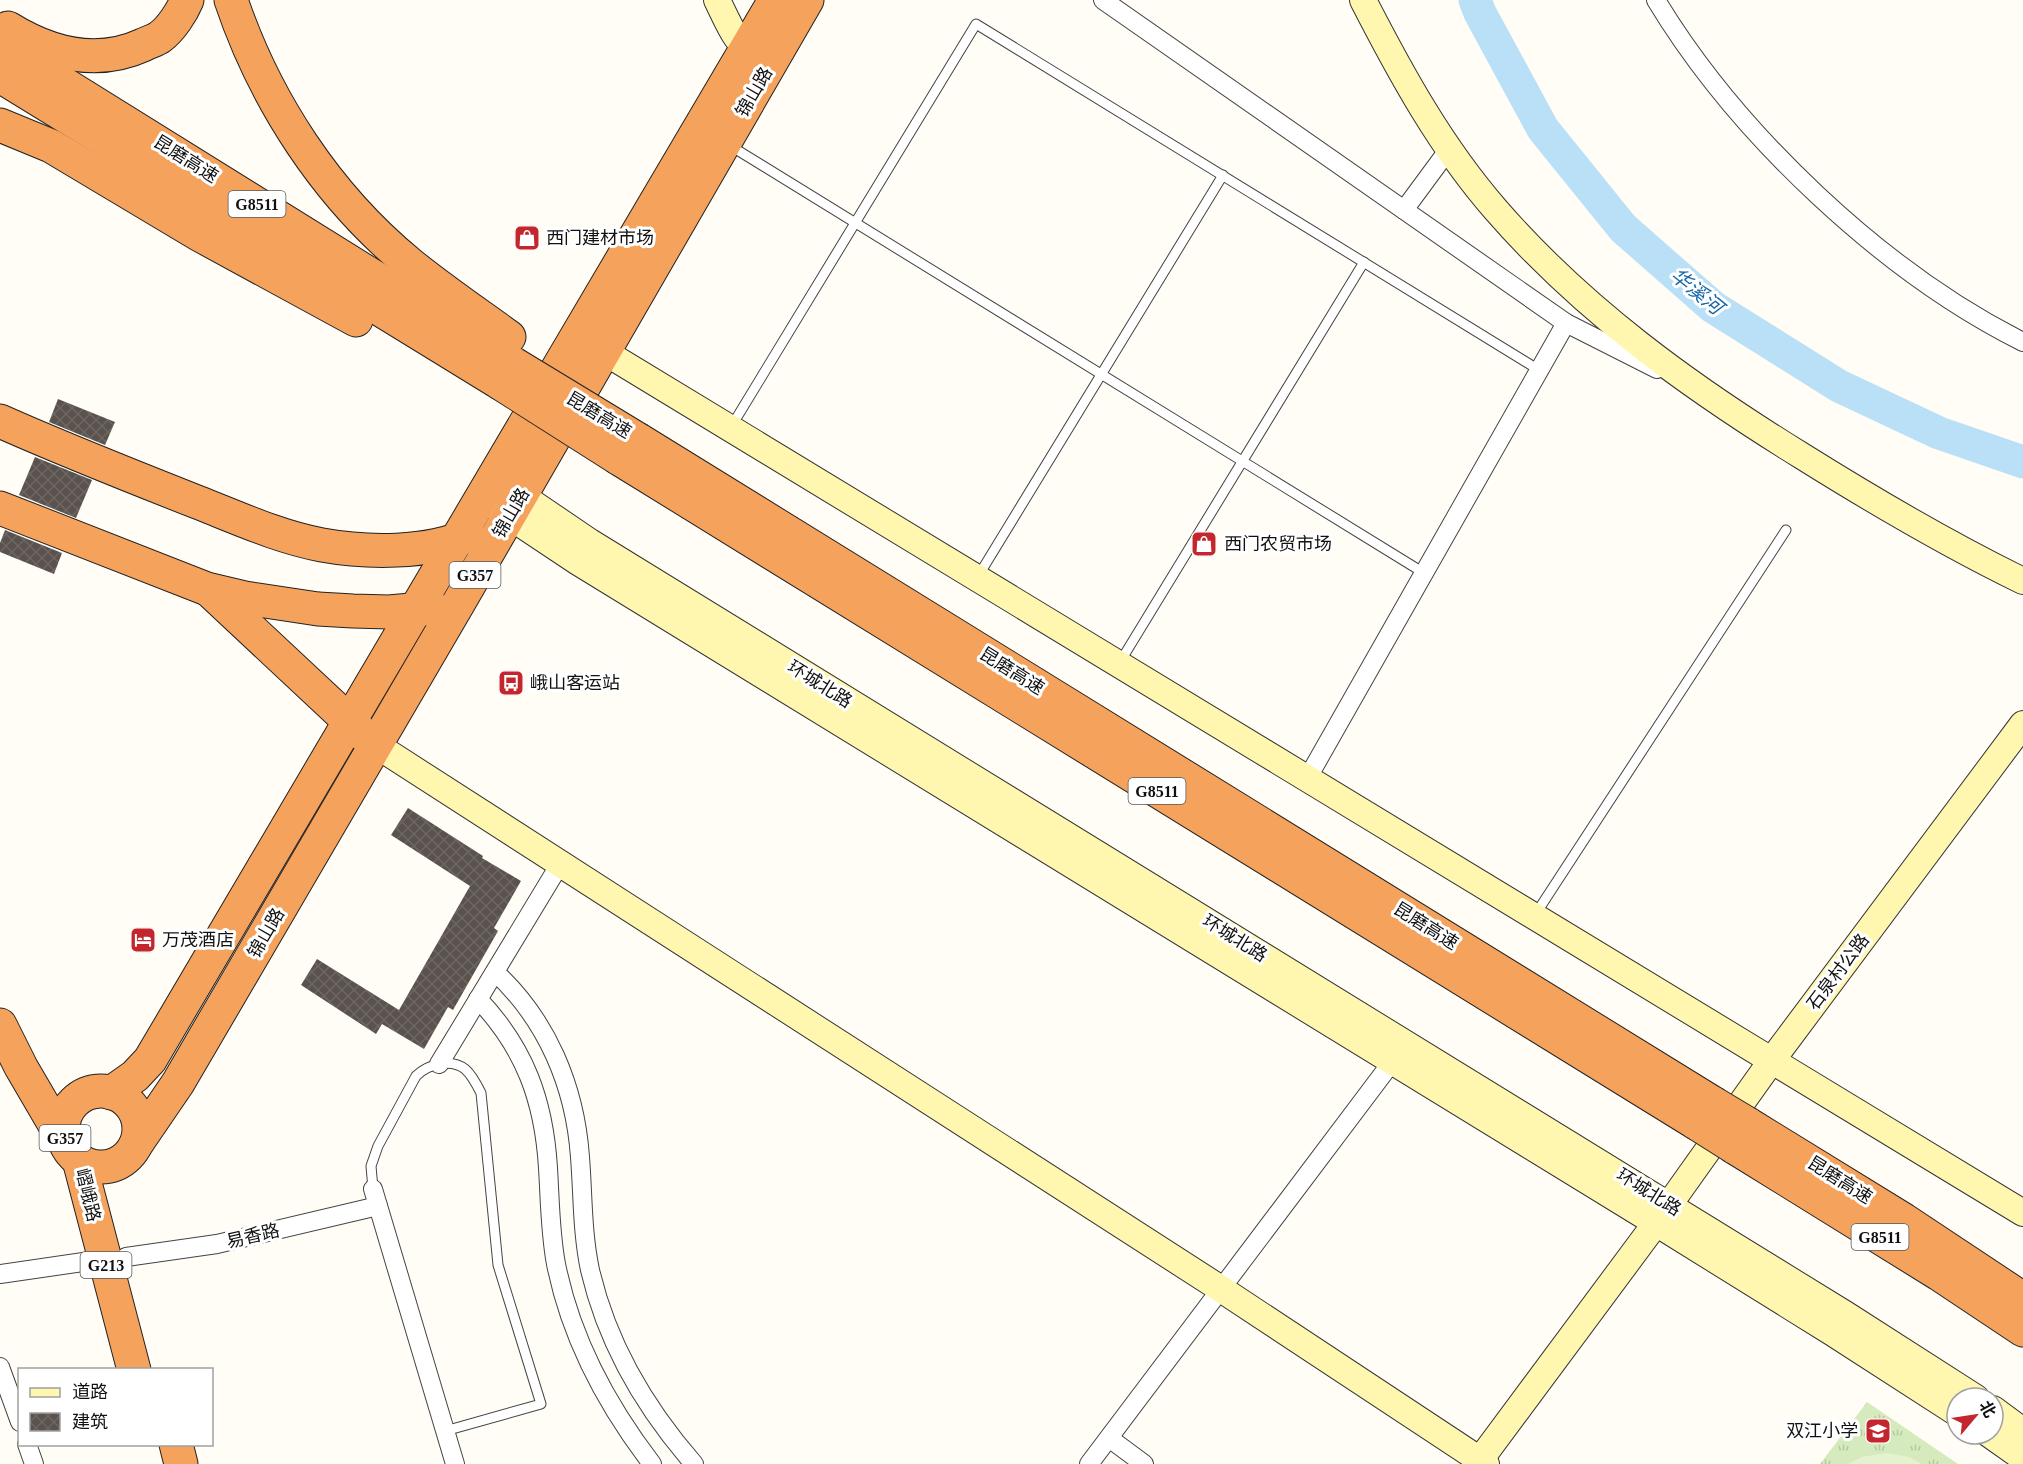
<svg xmlns="http://www.w3.org/2000/svg" width="2023" height="1464" font-family="'Times New Roman','Noto Sans SC',serif">
<defs>
<pattern id="park-tufts" width="24" height="20" patternUnits="userSpaceOnUse" patternTransform="scale(1.5)"><rect width="24" height="20" fill="#d5ebbd"/><path d="M3 7l-1-3M5 7V3M7 7l1-3M15 17l-1-3M17 17v-4M19 17l1-3" fill="none" stroke="#b6c8a1"/></pattern>
<pattern id="building-cross-hatch" width="8" height="8" patternUnits="userSpaceOnUse" patternTransform="scale(1.5)"><rect width="8" height="8" fill="#5a524d"/><path d="M0 0l8 8M0 8l8-8" fill="none" stroke="#6d6662"/></pattern>
</defs>
<rect width="100%" height="100%" fill="#fffdf5"/>
<path fill="url(#park-tufts)" d="M1867,1402L1958,1464H1820Z"/>
<path fill="#e6f2cf" d="M1886,1453L1909,1457L1922,1464H1848L1862,1457Z"/>
<g fill="none" stroke-linecap="round" stroke-linejoin="round">
<path stroke="#b9e0f7" stroke-width="33" d="M1475,0L1480,13L1543,129L1623,228L1713,307L1839,386L1939,433L2023,462"/>
</g>
<g fill="url(#building-cross-hatch)">
<path d="M58,399L115,422L105,445L49,422Z"/>
<path d="M35,457L92,480L76,518L19,495Z"/>
<path d="M5,530L62,553L54,574L0,552V543Z"/>
<path d="M408,808L483,856L482,858L521,881L494,928L498,931L453,1010L448,1007L424,1049L382,1024L376,1034L301,985L317,959L399,1010L470,886L391,835Z"/>
</g>
<g fill="none" stroke-linecap="round" stroke-linejoin="round">
<g stroke="#444" stroke-width="11">
<g id="lane">
<path d="M729,145L1424,573"/>
<path d="M731,427L976,24L1539,370"/>
<path d="M977,578L1223,175"/>
<path d="M1120,662L1364,262"/>
<path d="M1535,915L1786,530"/>
<path d="M373,1189L371,1166L378,1146L416,1076C428,1064 451,1058 465,1069C472,1075 477,1085 481,1093L498,1265L541,1404L445,1431"/>
</g>
</g>
<g stroke="#444" stroke-width="20">
<g id="street">
<path d="M1103,0L1566,323L1657,369"/>
<path d="M1656,0C1737,134 1883,272 2023,342"/>
<path d="M1404,210L1449,149"/>
<path d="M1307,779L1566,323"/>
<path d="M495,972C547,1020 575,1086 580,1157C583,1195 582,1232 590,1270C607,1343 645,1408 694,1464"/>
<path d="M478,999C525,1048 544,1101 548,1168C550,1200 550,1232 556,1264C571,1339 606,1404 652,1464"/>
<path d="M439,1064L560,864"/>
<path d="M373,1189L455,1464"/>
<path d="M126,1257L217,1244L378,1206"/>
<path d="M0,1274L104,1259"/>
<path d="M0,1367L20,1422"/>
<path d="M1109,1438L1144,1464"/>
<path d="M27,1444L34,1464"/>
<path d="M1089,1464L1398,1054"/>
</g>
</g>
<g stroke="#333" stroke-width="28">
<g id="secondary">
<path d="M717,0C729,24 735,44 759,58"/>
<path d="M1363,0C1401,74 1441,147 1496,210C1583,310 1690,387 1802,456C1874,501 1947,544 2023,581"/>
<path d="M588,342L2023,1213"/>
<path d="M506,485L590,542L1845,1314L1976,1398"/>
<path d="M494,506L578,562L1656,1223L1833,1333L1957,1413"/>
<path d="M376,745L1221,1289L1486,1464"/>
<path d="M1993,1409L2023,1431"/>
<path d="M1989,1434L2023,1458"/>
<path d="M1477,1464L1656,1223L1772,1060L2023,724"/>
</g>
</g>
<g stroke="#222" stroke-width="35">
<g id="highway">
<path d="M231,0C265,101 327,196 410,264C442,290 476,313 509,337"/>
<path d="M8,28C50,54 97,66 143,45C149,42 156,40 160,37C171,29 182,12 187,0"/>
<path d="M0,44L514,364"/>
<path d="M0,76L500,383"/>
<path d="M0,125L51,146L200,235L356,320"/>
<path d="M0,421C65,450 131,476 197,502C238,518 279,537 322,545C366,553 428,554 469,535"/>
<path d="M639,440L1713,1103"/>
<path d="M618,458L1696,1123"/>
<path d="M0,508L207,589L245,598L318,609L353,611L389,612L433,608"/>
<path d="M209,590L364,735"/>
<path d="M0,1025L21,1067L66,1144"/>
<circle cx="101" cy="1129" r="38"/>
<path d="M111,1093L135,1076L150,1060L775,0"/>
<path d="M1748,1124L1904,1220L2023,1299"/>
<path d="M135,1146L178,1083L458,604L807,0"/>
<path d="M1734,1147L1939,1274L2023,1330"/>
<path d="M79,1160L134,1370"/>
<path d="M176,1444L181,1464"/>
</g>
</g>
<use href="#lane" stroke="#fff" stroke-width="9"/>
<use href="#street" stroke="#fff" stroke-width="18"/>
<use href="#secondary" stroke="#fff6b0" stroke-width="26"/>
<use href="#highway" stroke="#f5a25d" stroke-width="33"/>
<g stroke="#222" stroke-width="35" stroke-linecap="butt">
<g id="highway-bridge">
<path d="M514,364L639,440"/>
<path d="M500,383L618,458"/>
<path d="M1713,1103L1748,1124"/>
<path d="M1696,1123L1734,1147"/>
</g>
</g>
<use href="#highway-bridge" stroke="#f5a25d" stroke-width="33"/>
</g>
<defs>
<g id="shop-square" transform="scale(1.35)"><rect x="-9" y="-9" width="18" height="18" rx="4" fill="#c4262e" stroke="#fff"/><path d="M-5-2.5h2.3a2.7 3.5 0 0 1 5.4 0H5L5.5 6h-11ZM-1.5-2.5h3a1.5 2.3 0 0 0-3 0Z" fill="#fff"/></g>
<g id="bus-square" transform="scale(1.35)"><rect x="-9" y="-9" width="18" height="18" rx="4" fill="#c4262e" stroke="#fff"/><path d="M-5-6H5V4H4V6H2V4H-2V6H-4V4H-5ZM-3.5-4V0h7V-4ZM-3.5 1.2v1.5H-2V1.2ZM2 1.2v1.5H3.5V1.2Z" fill="#fff"/></g>
<g id="hotel-square" transform="scale(1.35)"><rect x="-9" y="-9" width="18" height="18" rx="4" fill="#c4262e" stroke="#fff"/><path d="M-6-4.5h1.5V1H6V5H4.5V3h-9V5H-6ZM-4 0a1.8 1.8 0 1 1 3.6 0ZM.5 0V-2.5h3Q6-2.5 6 0Z" fill="#fff"/></g>
<g id="school-square" transform="scale(1.35)"><rect x="-9" y="-9" width="18" height="18" rx="4" fill="#c4262e" stroke="#fff"/><path d="M0-5L7-2L0 1L-7-2ZM-4 1L0 2.5L4 1V4Q0 6-4 4Z" fill="#fff"/></g>
</defs>
<g fill-rule="evenodd">
<use href="#shop-square" x="527" y="238"/>
<use href="#shop-square" x="1204" y="544"/>
<use href="#bus-square" x="511" y="683"/>
<use href="#hotel-square" x="143" y="940"/>
<use href="#school-square" x="1878" y="1431"/>
</g>
<g text-anchor="middle" dominant-baseline="central" stroke-width="6" stroke-linejoin="round" paint-order="stroke">
<g fill="#fff" stroke="#585858" stroke-width="1.5">
<rect x="228.5" y="191" width="57" height="26" rx="4.5"/>
<rect x="449.5" y="562" width="51" height="26" rx="4.5"/>
<rect x="1128.5" y="778" width="57" height="26" rx="4.5"/>
<rect x="39.5" y="1125" width="51" height="26" rx="4.5"/>
<rect x="1851.5" y="1224" width="57" height="26" rx="4.5"/>
<rect x="80.5" y="1252" width="51" height="26" rx="4.5"/>
</g>
<g font-size="16" font-weight="bold" fill="#111">
<text x="257" y="204">G8511</text>
<text x="475" y="575">G357</text>
<text x="1157" y="791">G8511</text>
<text x="65" y="1138">G357</text>
<text x="1880" y="1237">G8511</text>
<text x="106" y="1265">G213</text>
</g>
<g font-size="18" fill="#111" stroke="#fff">
<text transform="translate(754 92) rotate(-60)">锦山路</text>
<text transform="translate(186 159) rotate(32)">昆磨高速</text>
<text transform="translate(599 415) rotate(31)">昆磨高速</text>
<text transform="translate(511 513) rotate(-60)">锦山路</text>
<text transform="translate(1012 671) rotate(32)">昆磨高速</text>
<text transform="translate(820 684) rotate(32)">环城北路</text>
<text transform="translate(1426 926) rotate(32)">昆磨高速</text>
<text transform="translate(266 933) rotate(-60)">锦山路</text>
<text transform="translate(1235 938) rotate(32)">环城北路</text>
<text transform="translate(1838 972) rotate(-53)">石泉村公路</text>
<text transform="translate(1840 1180) rotate(32)">昆磨高速</text>
<text transform="translate(1649 1192) rotate(32)">环城北路</text>
<text transform="translate(88 1195) rotate(76)">嶍峨路</text>
<text transform="translate(253 1236) rotate(-13)">易香路</text>
</g>
<g font-size="18" fill="#111" stroke="#fff" text-anchor="start">
<text x="546" y="238">西门建材市场</text>
<text x="1224" y="544">西门农贸市场</text>
<text x="530" y="683">峨山客运站</text>
<text x="162" y="940">万茂酒店</text>
<text x="1858" y="1431" text-anchor="end">双江小学</text>
</g>
<g font-size="20" font-style="italic" fill="#1768a6" stroke="#fff">
<text transform="translate(1697 291) rotate(39)">华溪河</text>
</g>
</g>
<rect x="18" y="1368" width="195" height="78" fill="#ffffff" stroke="#a0a0a0" stroke-width="1.5"/>
<rect x="30" y="1388" width="30" height="9" fill="#fff6b0" stroke="#a0a0a0" stroke-width="1.5"/>
<text x="72" y="1398" font-size="18" fill="#111111">道路</text>
<rect x="30" y="1413" width="30" height="18" fill="url(#building-cross-hatch)" stroke="#a0a0a0" stroke-width="1.5"/>
<text x="72" y="1428" font-size="18" fill="#111111">建筑</text>
<g transform="translate(1975 1416) rotate(61)"><circle r="28" fill="#ffffff" stroke="#a0a0a0" stroke-width="1.5"/>
<path d="M0-4.5L10 22L0 15L-10 22Z" fill="#c4262e"/>
<text y="-9" font-size="16" font-weight="bold" text-anchor="middle" fill="#111111">北</text>
</g>
</svg>
